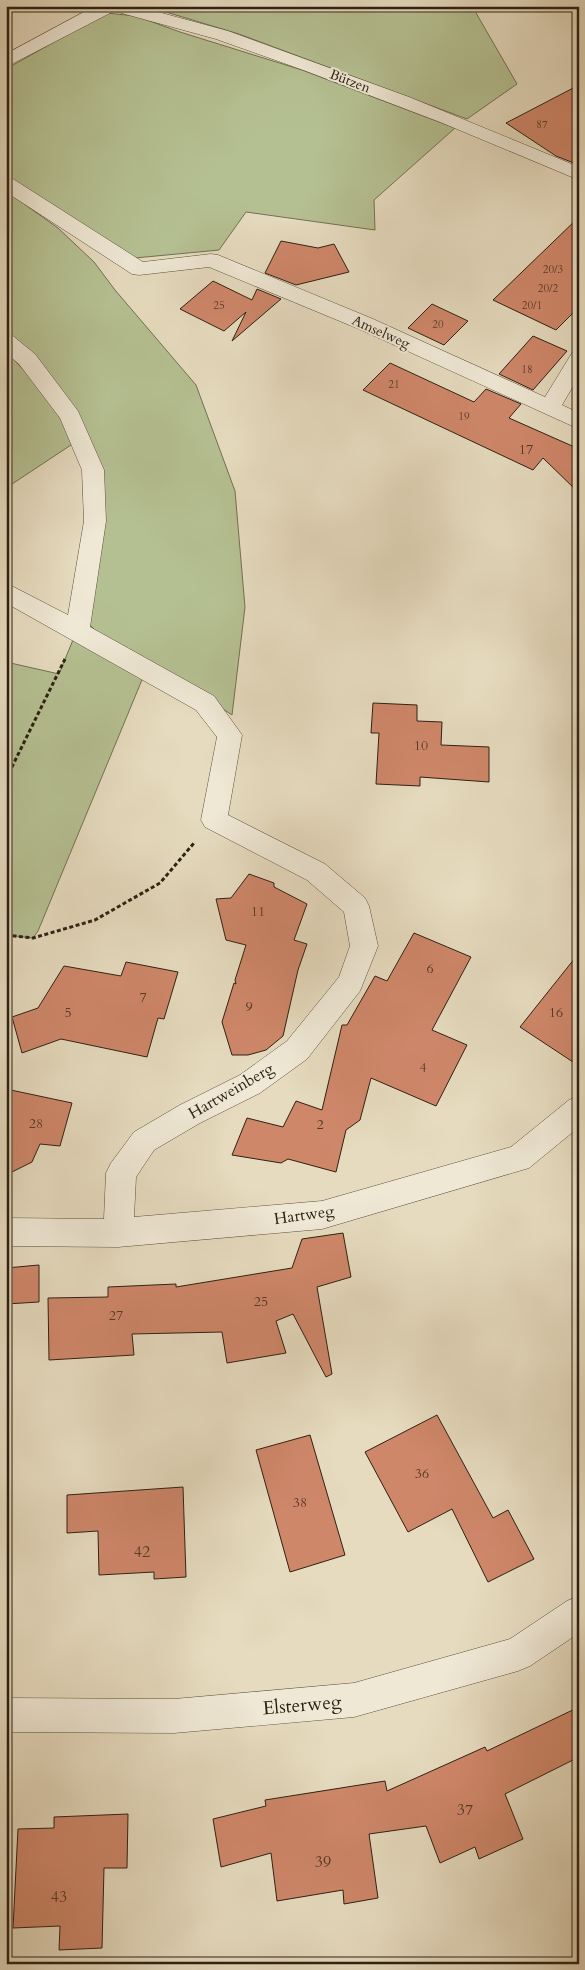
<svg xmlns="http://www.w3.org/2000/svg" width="585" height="1970" font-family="Cardo,serif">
<rect width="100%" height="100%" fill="#e6dbbf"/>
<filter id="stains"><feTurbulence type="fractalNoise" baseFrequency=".004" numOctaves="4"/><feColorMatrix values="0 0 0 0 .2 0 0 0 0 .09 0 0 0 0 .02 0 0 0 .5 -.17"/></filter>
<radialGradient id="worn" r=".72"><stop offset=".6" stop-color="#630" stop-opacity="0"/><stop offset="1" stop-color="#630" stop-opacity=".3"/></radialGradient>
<g fill="#b5c092" stroke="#717052">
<path d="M146,6H472L517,84L467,119L239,34Z"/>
<path d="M106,13L136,16L180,32L302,70L455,128L374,200L375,230L246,212L219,250L135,258L6,178V69Z"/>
<path d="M6,191L58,228L94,262L115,290L196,385L235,491L245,607L232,715L173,675L109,644L86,621L92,445L6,336Z"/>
<path d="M6,351L51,400L74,443L6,488Z"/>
<path d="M75,635L144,675L38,931L33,938L6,935V662L59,674Z"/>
</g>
<g fill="#cf876a" stroke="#2d2012">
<path d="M579,85V165L556,156L506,123Z"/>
<path d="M579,217V307L556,330L493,300Z"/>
<path d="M281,241L318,248L334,244L349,272L296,285L265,273Z"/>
<path d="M213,281L252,300L257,289L281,299L232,341L246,312L224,331L180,309Z"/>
<path d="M432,304L468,321L444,345L408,328Z"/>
<path d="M533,336L567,351L533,390L499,374Z"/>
<path d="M390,363L474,402L486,389L521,404L509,418L579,449V493L543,458L533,470L363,390Z"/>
<path d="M373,703L417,705V721L442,722L441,745L489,747V782L420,777V786L376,784L379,733H371Z"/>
<path d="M249,874L274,883V887L307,904L294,940L307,944L298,970L283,1036L266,1050L248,1055H232L222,1022L234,983L236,984L235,980L246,945L226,940L216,899L231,898Z"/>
<path d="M414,933L471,957L432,1030L467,1045L436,1106L371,1078L360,1120L346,1130L336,1172L288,1159L281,1163L232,1155L247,1118L283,1127L296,1101L322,1110L342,1025H347L375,976L387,981Z"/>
<path d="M579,953V1066L520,1027Z"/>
<path d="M126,962L178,972L164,1019L158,1018L147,1057L61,1039L22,1053L12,1017L38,1008L64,966L121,976Z"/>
<path d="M6,1089L72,1103L60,1146L40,1144L32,1162L6,1175Z"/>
<path d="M343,1233L351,1277L317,1287L332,1374L326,1377L293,1314L276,1321L286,1353L227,1363L222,1332L132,1334L134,1355L49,1360L48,1298L108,1297V1287L176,1284V1287L292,1268L302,1239Z"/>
<path d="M39,1265V1302L6,1304V1268Z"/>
<path d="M437,1415L493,1518L508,1510L534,1559L488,1582L452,1509L408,1532L365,1452Z"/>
<path d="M310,1435L345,1555L290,1572L256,1450Z"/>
<path d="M183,1487L186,1577L154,1579V1572L99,1575L98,1531L67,1533V1495Z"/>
<path d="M579,1707V1757L505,1794L523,1839L479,1859L475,1847L440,1863L426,1826L369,1834L378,1898L344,1904L343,1890L277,1901L271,1853L221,1867L213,1819L266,1806L265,1800L385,1781L387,1791L485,1747L487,1751Z"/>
<path d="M128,1814L127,1868H104L102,1948L59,1950L60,1926L13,1928L18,1829L54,1828V1817Z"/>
</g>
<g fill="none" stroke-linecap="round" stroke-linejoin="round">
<g stroke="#5b4f3d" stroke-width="1">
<g id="street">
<path d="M95,6H136L228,31L409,97L579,167V180L440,122L306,71L216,39L114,11L6,67V54Z"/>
<path d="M6,177L13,179L143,262L211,254L218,255L373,319L545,397L572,353L579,351V376L562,405L579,413V429L359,329L209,267L139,275L132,274L6,192Z"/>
<path d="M6,334L13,336L35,354L78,411L104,470L106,521L90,627L214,696L242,735L228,815L325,864L365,898L369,906L378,946L360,991L307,1059L260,1093L200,1123L154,1150L136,1177L134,1217L322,1201L511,1147L569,1100L579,1096V1127L529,1168L322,1229L118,1247L6,1246V1218L104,1219L106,1173L111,1163L134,1132L180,1105L240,1075L287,1041L339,977L350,946L344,912L307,880L205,827L201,820L217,737L196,710L6,603V583L68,615L84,521L82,470L60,418L19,364L6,353Z"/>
<path d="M579,1596V1633L530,1666L518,1671L354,1717L174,1733L6,1732V1698L174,1699L354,1683L510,1639L567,1601Z"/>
</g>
</g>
<g stroke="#2d2012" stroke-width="3" stroke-dasharray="4 2.5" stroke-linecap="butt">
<path d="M6,779L65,659"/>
<path d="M6,935L33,938L95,920L160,883L194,843"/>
</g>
<use href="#street" fill="#efe8d5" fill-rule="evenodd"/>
</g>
<g text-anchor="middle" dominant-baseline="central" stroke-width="4" stroke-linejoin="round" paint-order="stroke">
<g font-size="11" fill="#563a28">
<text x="542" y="124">87</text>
<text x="553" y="269">20/3</text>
<text x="548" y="288">20/2</text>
<text x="219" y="305">25</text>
<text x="532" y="305">20/1</text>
<text x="438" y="324">20</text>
<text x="527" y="369">18</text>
<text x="394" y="384">21</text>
<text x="464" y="416">19</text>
</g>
<g font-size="14" fill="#2d2012" stroke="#efe8d5">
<text transform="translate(350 81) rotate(21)">Bützen</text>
<text transform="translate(381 332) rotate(24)">Amselweg</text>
</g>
<g font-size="14" fill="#563a28">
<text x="526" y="449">17</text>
<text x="421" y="745">10</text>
<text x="258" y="911">11</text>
<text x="430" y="968">6</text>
<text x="143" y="997">7</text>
<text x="249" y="1006">9</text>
<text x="68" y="1012">5</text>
<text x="556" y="1012">16</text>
<text x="423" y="1067">4</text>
<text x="36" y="1123">28</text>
<text x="320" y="1124">2</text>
<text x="261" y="1301">25</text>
<text x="116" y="1315">27</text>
<text x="422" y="1473">36</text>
<text x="300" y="1502">38</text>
</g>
<g font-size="16" fill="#2d2012" stroke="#efe8d5">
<text transform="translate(231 1091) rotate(-30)">Hartweinberg</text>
<text transform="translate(304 1215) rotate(-8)">Hartweg</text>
</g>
<g font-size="16" fill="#563a28">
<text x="142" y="1552">42</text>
<text x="465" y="1810">37</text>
<text x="323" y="1862">39</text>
<text x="59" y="1897">43</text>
</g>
<g font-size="19" fill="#2d2012" stroke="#efe8d5">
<text transform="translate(302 1705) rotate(-5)">Elsterweg</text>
</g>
</g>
<rect width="585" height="1970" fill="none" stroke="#e6dbbf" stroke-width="25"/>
<rect x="8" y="8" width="570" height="1955" fill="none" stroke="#2d2012" stroke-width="2.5"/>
<rect x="12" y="12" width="560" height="1945" fill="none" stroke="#2d2012"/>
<rect width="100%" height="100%" filter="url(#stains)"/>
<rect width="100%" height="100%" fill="url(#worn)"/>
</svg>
